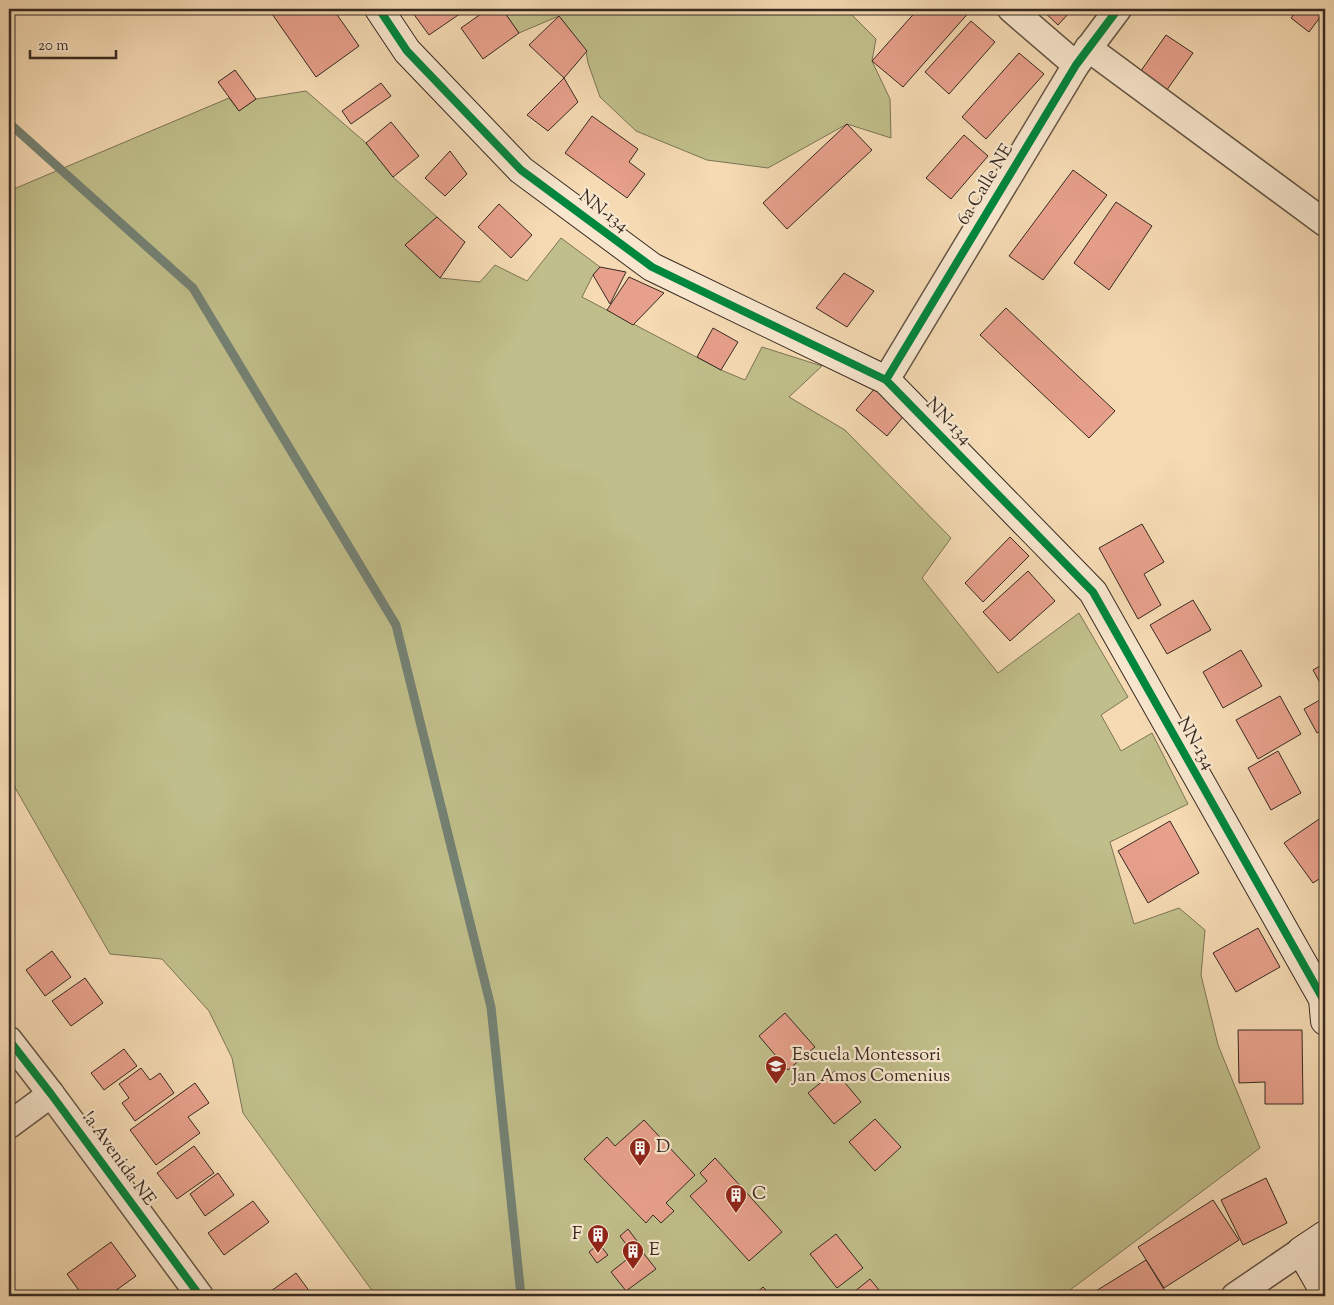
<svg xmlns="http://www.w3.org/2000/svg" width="1334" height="1305" font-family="'Sorts Mill Goudy',serif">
<rect width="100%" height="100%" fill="#f5dab3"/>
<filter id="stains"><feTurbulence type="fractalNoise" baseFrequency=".004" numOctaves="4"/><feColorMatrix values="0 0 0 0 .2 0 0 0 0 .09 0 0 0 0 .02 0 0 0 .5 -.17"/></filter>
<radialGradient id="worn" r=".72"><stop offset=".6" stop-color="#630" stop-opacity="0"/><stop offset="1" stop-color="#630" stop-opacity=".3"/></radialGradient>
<g fill="#c0be8a" stroke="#7c7456">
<path d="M502,9H846L876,39L872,61L890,99L891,138L847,124L768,168L707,160L636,131L600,97L588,63L586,51L559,16L519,33Z"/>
<path d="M306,91L366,143L393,177L437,217L405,245L440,278L480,282L495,265L527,281L561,238L600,267L593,275L582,297L721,370L745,380L762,347L822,366L789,397L845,430L951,538L922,578L998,673L1079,613L1128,697L1101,715L1121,751L1152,733L1188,804L1110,842L1134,924L1179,908L1205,930L1201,975L1218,1045L1260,1148L1062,1296H376L243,1113L232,1058L209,1011L162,959L110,954L9,777V191L229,98L239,111L256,99Z"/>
</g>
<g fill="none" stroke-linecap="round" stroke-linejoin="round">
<path stroke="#748173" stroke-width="9" d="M9,123L193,288L396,625L491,1007L521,1296"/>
</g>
<g fill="#e7a08b" stroke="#372a22">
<path d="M273,9H333L359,46L316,77L270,11Z"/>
<path d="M410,9H467L429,35Z"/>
<path d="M488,9H502L519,33L483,59L461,28Z"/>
<path d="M918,9H969L971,10L903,87L872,61Z"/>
<path d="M1041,9H1066L1070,12L1058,25Z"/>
<path d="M1298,9H1320L1324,12L1309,32L1291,18Z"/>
<path d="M559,16L587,51L564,78L529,45Z"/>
<path d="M971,21L995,42L949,94L925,72Z"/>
<path d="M1166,35L1193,53L1164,94L1138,75Z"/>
<path d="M1019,53L1044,74L986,139L962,117Z"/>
<path d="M235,70L256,99L239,111L218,82Z"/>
<path d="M564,78L578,102L548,131L527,115Z"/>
<path d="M381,83L391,96L351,124L342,111Z"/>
<path d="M592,116L638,149L629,162L645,174L627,198L565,153Z"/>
<path d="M391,122L419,156L393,177L366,143Z"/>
<path d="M847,124L872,150L787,229L763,203Z"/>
<path d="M964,135L988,156L951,199L926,178Z"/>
<path d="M450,151L467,174L445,196L425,178Z"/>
<path d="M1073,170L1107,195L1043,280L1009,256Z"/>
<path d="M1116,202L1152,226L1109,290L1074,263Z"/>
<path d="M499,204L532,235L511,258L478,227Z"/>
<path d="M437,217L465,242L440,278L405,245Z"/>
<path d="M600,267L626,272L610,304L593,275Z"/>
<path d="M844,273L874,291L847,327L816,308Z"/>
<path d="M629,277L664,293L633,325L607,310Z"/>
<path d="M1006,308L1115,411L1089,438L980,335Z"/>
<path d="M713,328L738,342L721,370L697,357Z"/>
<path d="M876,387L907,412L887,436L856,410Z"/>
<path d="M1142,524L1164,562L1144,574L1161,605L1138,619L1099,548Z"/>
<path d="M1010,537L1029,556L983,602L965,583Z"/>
<path d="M1028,571L1055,601L1010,641L983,612Z"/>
<path d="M1193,600L1211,630L1167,654L1150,625Z"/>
<path d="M1241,650L1262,686L1223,708L1203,672Z"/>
<path d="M1325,663V692L1313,670Z"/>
<path d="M1280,696L1301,734L1258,759L1236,720Z"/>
<path d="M1325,697V728L1317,733L1304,709Z"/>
<path d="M1278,751L1301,793L1271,810L1248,768Z"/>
<path d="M1325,815V875L1313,883L1284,843Z"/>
<path d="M1170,821L1199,873L1148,903L1118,851Z"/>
<path d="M1258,928L1280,967L1236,992L1213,953Z"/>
<path d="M52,951L71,977L45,996L26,970Z"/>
<path d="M85,978L103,1003L71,1026L52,1001Z"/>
<path d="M785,1013L815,1047L788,1070L759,1036Z"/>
<path d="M1238,1030H1302L1303,1104H1265V1082L1239,1083Z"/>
<path d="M124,1049L137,1066L104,1090L91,1073Z"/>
<path d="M141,1068L150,1080L160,1073L174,1093L135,1121L122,1103L129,1098L119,1084Z"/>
<path d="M835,1071L861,1102L834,1124L808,1093Z"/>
<path d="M195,1083L209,1103L188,1117L200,1133L156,1165L130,1130Z"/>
<path d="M875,1119L901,1147L875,1171L849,1142Z"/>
<path d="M644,1120L695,1175L666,1203L674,1211L661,1223L653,1215L646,1223L584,1159L607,1137L615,1146Z"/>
<path d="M194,1146L214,1173L177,1199L157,1173Z"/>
<path d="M715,1158L782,1232L749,1261L690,1196L707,1181L700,1173Z"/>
<path d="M218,1173L234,1195L205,1216L190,1194Z"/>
<path d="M1266,1178L1287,1223L1243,1245L1221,1200Z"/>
<path d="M1213,1200L1239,1240L1164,1288L1138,1247Z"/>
<path d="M253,1201L269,1222L224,1255L208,1233Z"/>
<path d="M628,1229L637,1241L629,1248L620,1236Z"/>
<path d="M836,1234L863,1268L837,1288L810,1254Z"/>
<path d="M111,1242L136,1276L108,1296H83L67,1274Z"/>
<path d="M599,1244L608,1255L597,1263L589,1252Z"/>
<path d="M640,1249L656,1269L626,1291L611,1272Z"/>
<path d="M1146,1260L1168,1296H1093L1091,1294Z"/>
<path d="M296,1273L313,1296H264Z"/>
<path d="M870,1279L884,1296H849Z"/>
<path d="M763,1287L772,1296H753Z"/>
</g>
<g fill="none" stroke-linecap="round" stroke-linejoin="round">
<g stroke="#665646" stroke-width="29">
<g id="street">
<path d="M1011,9L1076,65"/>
<path d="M1088,48L1325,223"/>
<path d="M886,380L1076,65L1118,9"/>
<path d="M9,1040L51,1094L200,1296"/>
<path d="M9,1125L51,1094"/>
<path d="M1235,1296L1301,1251"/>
</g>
</g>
<g stroke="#372a22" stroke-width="30">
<g id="secondary">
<path d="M379,9L407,51L521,170L652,267L886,380L1093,592L1323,999L1325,1021"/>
<path d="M1325,1235L1301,1251L1325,1293"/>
</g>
</g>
<use href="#street" stroke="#f8e7ce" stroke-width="26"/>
<use href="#secondary" stroke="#f8e7ce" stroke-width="28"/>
<g stroke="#f8e7ce" stroke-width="11">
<g id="cycleway">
<path d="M379,9L407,51L521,170L652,267L886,380L1093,592L1323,999L1325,1021"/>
<path d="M886,380L1076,65L1118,9"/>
<path d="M9,1040L51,1094L200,1296"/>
</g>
</g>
<use href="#cycleway" stroke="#00873e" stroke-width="8"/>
</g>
<defs>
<g id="school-pin" transform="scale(1.125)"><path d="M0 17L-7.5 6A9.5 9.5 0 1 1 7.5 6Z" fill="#8f2418" stroke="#f8e7ce"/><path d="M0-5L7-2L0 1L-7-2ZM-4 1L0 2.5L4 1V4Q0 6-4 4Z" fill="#fff"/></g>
<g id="building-pin" transform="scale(1.125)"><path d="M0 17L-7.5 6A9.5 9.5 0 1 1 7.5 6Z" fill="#8f2418" stroke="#f8e7ce"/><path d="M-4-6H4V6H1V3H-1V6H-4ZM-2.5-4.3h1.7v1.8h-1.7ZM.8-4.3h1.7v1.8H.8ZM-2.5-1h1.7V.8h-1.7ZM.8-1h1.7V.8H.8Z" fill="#fff"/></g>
</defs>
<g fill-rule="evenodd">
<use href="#school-pin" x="776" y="1066"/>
<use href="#building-pin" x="640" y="1148"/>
<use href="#building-pin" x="736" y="1195"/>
<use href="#building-pin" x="598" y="1235"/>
<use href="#building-pin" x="633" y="1251"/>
</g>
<g text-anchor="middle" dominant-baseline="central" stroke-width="4.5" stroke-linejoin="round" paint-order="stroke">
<g font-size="18" fill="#372a22" stroke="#f8e7ce">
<text transform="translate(986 185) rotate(-59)">6a Calle NE</text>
<text transform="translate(603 212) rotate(37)">NN-134</text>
<text transform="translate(948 422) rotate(46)">NN-134</text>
<text transform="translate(1195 744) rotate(60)">NN-134</text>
<text transform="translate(118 1159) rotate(54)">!a Avenida NE</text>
</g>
<g font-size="18" fill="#372a22" stroke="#f8e7ce" text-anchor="start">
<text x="792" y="1056">Escuela Montessori<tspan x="792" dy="21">Jan Amos Comenius</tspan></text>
<text x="656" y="1148">D</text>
<text x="752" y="1195">C</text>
<text x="582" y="1235" text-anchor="end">F</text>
<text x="649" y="1251">E</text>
</g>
</g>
<rect width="1334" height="1305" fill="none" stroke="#f5dab3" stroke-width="30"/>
<rect x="10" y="10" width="1314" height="1285" fill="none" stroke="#372a22" stroke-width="2.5"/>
<rect x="15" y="15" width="1304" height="1275" fill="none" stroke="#372a22"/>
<path d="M30 50v8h86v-8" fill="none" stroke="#372a22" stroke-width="2.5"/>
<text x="38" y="50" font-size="15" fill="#372a22" stroke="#f8e7ce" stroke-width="4" paint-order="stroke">20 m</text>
<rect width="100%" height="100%" filter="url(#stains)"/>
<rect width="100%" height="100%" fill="url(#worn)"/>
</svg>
